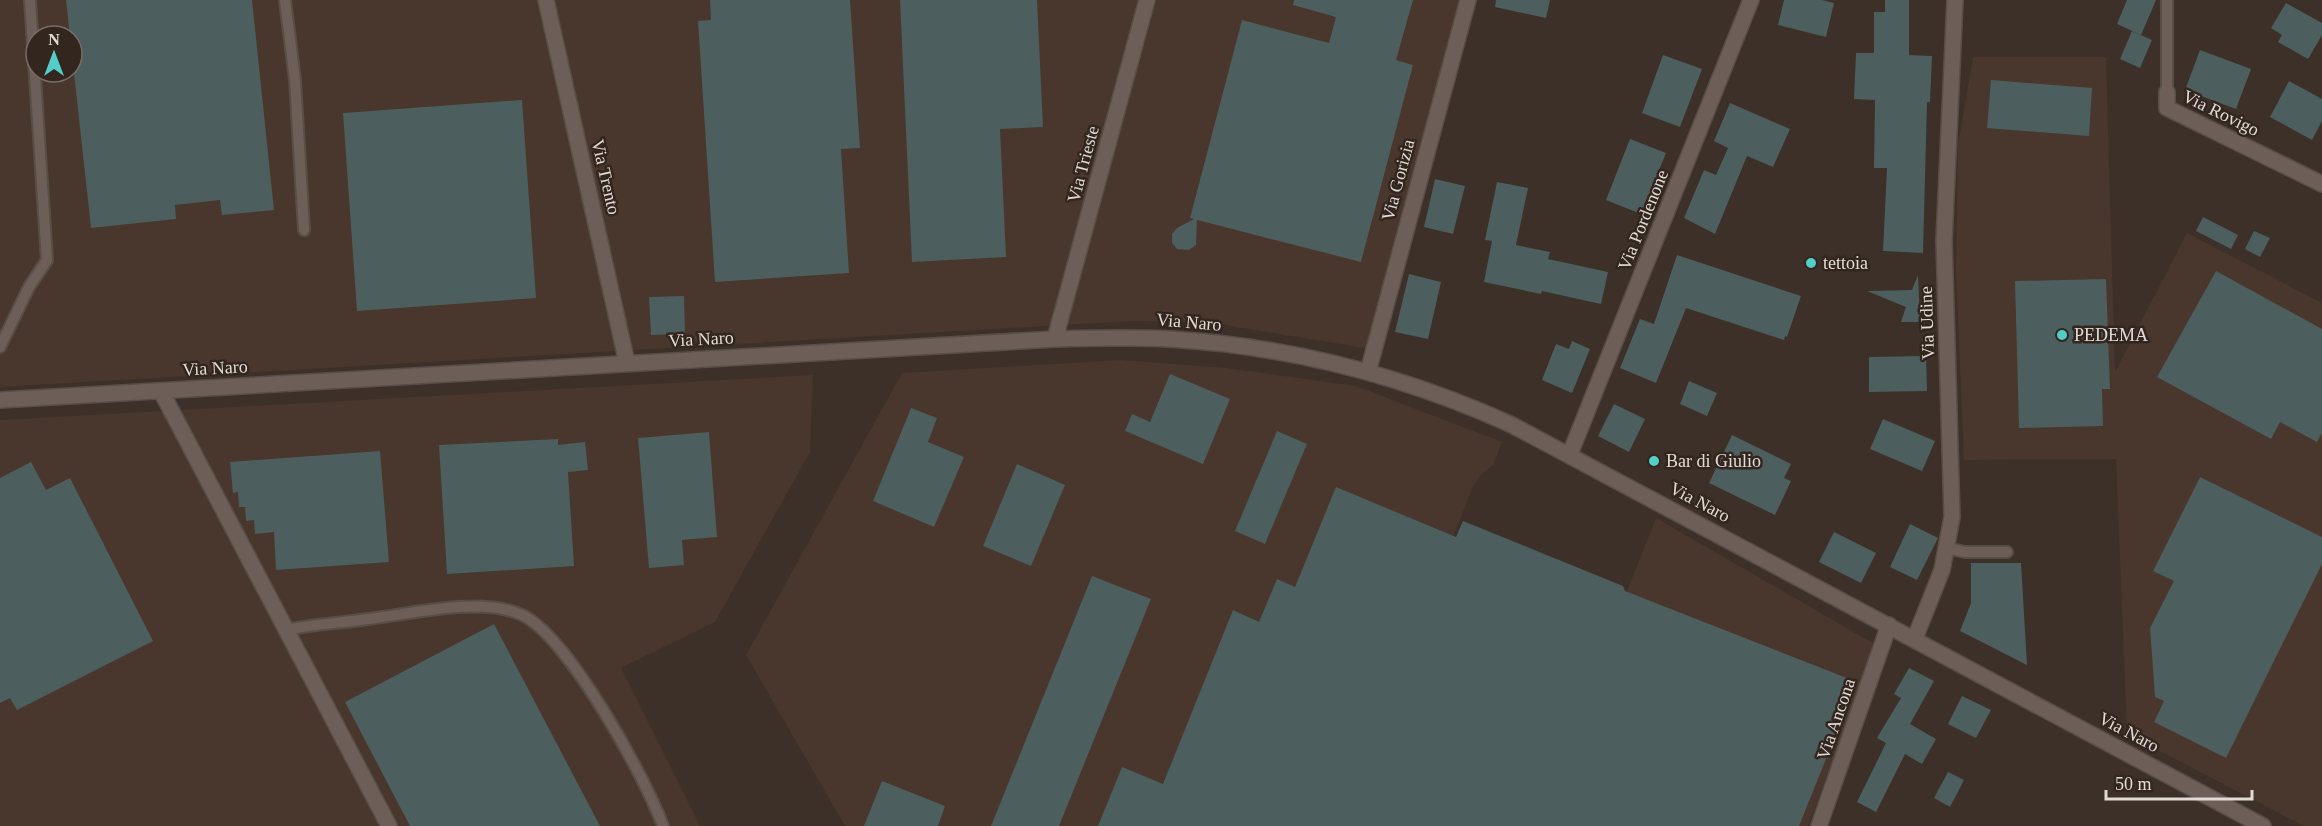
<svg xmlns="http://www.w3.org/2000/svg" width="2322" height="826" font-family="Georgia,serif">
<rect width="100%" height="100%" fill="#3c3029"/>
<g fill="#49362c" fill-rule="evenodd">
<path d="M0,0H1464L1370,349L1206,322L1131,321L0,387ZM36,36H72V72H36Z"/>
<path d="M1973,57H2106L2115,372L2187,233L2322,303V826H2304L2127,734L2116,459L1964,460L1956,268L1958,145Z"/>
<path d="M1120,360L1227,368L1356,386L1502,442L1493,465L1480,476L1472,489L1339,826H845L746,655L902,373Z"/>
<path d="M813,375L810,452L715,622L621,668L700,826H0V420Z"/>
<path d="M1656,518L1878,646L1808,826H1534Z"/>
</g>
<g fill="#4c5e5d">
<path d="M66,0H252L274,210L222,215L220,200L175,205L176,219L91,228Z"/>
<path d="M710,0H850L860,148L841,149L849,273L715,282L698,21L711,20Z"/>
<path d="M900,0H1037L1043,127L1000,129L1006,257L912,262Z"/>
<path d="M1294,0H1413L1396,60L1413,65L1361,262L1197,220L1196,245L1189,250L1177,249L1172,243V234L1177,228L1194,219L1190,218L1242,20L1329,43L1336,17L1293,5Z"/>
<path d="M1496,0H1550L1546,18L1495,7Z"/>
<path d="M1784,0H1822L1834,3L1826,37L1778,25Z"/>
<path d="M1885,0H1909V55L1932,56L1930,102H1927L1923,253L1883,251L1887,168H1874L1875,100L1854,99L1856,53H1874V12H1885Z"/>
<path d="M2127,0H2156L2141,35L2117,24Z"/>
<path d="M2286,3L2322,23V35L2308,59L2278,42L2282,35L2271,28Z"/>
<path d="M2132,31L2152,40L2140,68L2120,59Z"/>
<path d="M2200,50L2251,69L2236,109L2185,90Z"/>
<path d="M1663,55L1702,69L1680,127L1642,113Z"/>
<path d="M1991,80L2092,88L2089,136L1987,128Z"/>
<path d="M2289,81L2322,99V121L2312,140L2270,117Z"/>
<path d="M522,100L536,298L357,311L343,113Z"/>
<path d="M1730,103L1790,129L1773,167L1747,156L1715,234L1684,218L1704,170L1716,175L1728,148L1714,141Z"/>
<path d="M1630,139L1666,153L1641,214L1606,200Z"/>
<path d="M1435,179L1465,186L1453,234L1424,227Z"/>
<path d="M1497,182L1528,188L1516,245L1550,252L1548,259L1608,272L1601,304L1542,291L1541,294L1484,282L1492,241L1485,240Z"/>
<path d="M2203,217L2238,235L2231,249L2196,231Z"/>
<path d="M2254,231L2270,238L2260,257L2245,249Z"/>
<path d="M1677,255L1801,296L1787,337L1785,336L1784,340L1686,308L1656,383L1620,368L1640,319L1654,324Z"/>
<path d="M2216,271L2322,329V433L2317,442L2280,422L2271,439L2157,377Z"/>
<path d="M1409,274L1441,282L1428,339L1395,332Z"/>
<path d="M1918,275L1920,322H1901L1906,307L1867,291L1912,290Z"/>
<path d="M2106,279L2110,389H2102L2103,426L2019,428L2015,281Z"/>
<path d="M684,296L685,334L651,335L649,297Z"/>
<path d="M1572,341L1590,349L1572,393L1542,380L1556,344L1569,349Z"/>
<path d="M1926,356L1927,391L1869,392V357Z"/>
<path d="M1170,374L1230,399L1203,464L1125,431L1132,414L1150,422Z"/>
<path d="M1689,381L1717,393L1707,416L1680,404Z"/>
<path d="M1614,404L1645,419L1629,452L1598,436Z"/>
<path d="M911,408L937,418L928,442L964,457L934,527L873,501Z"/>
<path d="M1883,419L1935,441L1922,471L1870,449Z"/>
<path d="M1277,431L1307,444L1265,544L1235,531Z"/>
<path d="M709,432L717,537L682,540L684,565L649,568L638,438Z"/>
<path d="M1732,435L1791,464L1784,478L1791,481L1775,515L1709,483Z"/>
<path d="M558,439V445L585,442L588,470L568,472L574,566L447,574L439,445Z"/>
<path d="M380,451L389,562L276,570L274,532L255,534L254,520L246,521L245,507H239L238,492L233,493L230,462Z"/>
<path d="M31,462L46,490L70,478L153,641L17,710L10,698L0,703V478Z"/>
<path d="M1017,464L1065,485L1031,566L983,546Z"/>
<path d="M2200,477L2322,537V564L2226,758L2154,722L2164,701L2155,697L2150,628L2174,581L2153,571Z"/>
<path d="M1336,487L1456,537L1463,521L1623,586L1625,591L1857,682L1799,826H1098L1122,767L1163,784L1233,610L1259,622L1277,579L1295,587Z"/>
<path d="M1910,524L1938,538L1917,580L1890,567Z"/>
<path d="M1834,532L1876,553L1861,583L1819,562Z"/>
<path d="M1971,563H2021L2027,665L1960,631L1971,603Z"/>
<path d="M1092,576L1151,599L1059,826H991Z"/>
<path d="M494,624L600,826H410L345,702Z"/>
<path d="M1909,668L1934,681L1910,724L1936,739L1922,764L1905,754L1876,812L1857,802L1886,743L1877,738L1901,698L1894,694Z"/>
<path d="M1962,696L1991,710L1976,738L1948,724Z"/>
<path d="M1948,772L1964,780L1950,807L1934,798Z"/>
<path d="M882,781L945,806L938,826H864Z"/>
</g>
<g fill="none" stroke-linecap="round" stroke-linejoin="round">
<g stroke="#584e48" stroke-width="14">
<g id="service">
<path d="M285,0L295,80L304,230"/>
<path d="M2167,92V0"/>
<path d="M0,347L29,287L47,260L30,0"/>
<path d="M1947,548L1965,552H2007"/>
<path d="M287,630C313,624 341,623 368,619C411,614 482,596 522,615C568,636 645,777 663,826"/>
</g>
</g>
<g stroke="#584e48" stroke-width="18">
<g id="minor">
<path d="M546,0L627,363"/>
<path d="M2167,92V108L2322,184"/>
<path d="M1055,339L1147,0"/>
<path d="M1368,372L1468,0"/>
<path d="M161,391L389,826"/>
<path d="M1570,454L1751,0"/>
<path d="M1915,638L1942,570L1952,517L1944,241L1955,0"/>
<path d="M1819,826L1889,625"/>
</g>
</g>
<g stroke="#584e48" stroke-width="18">
<path id="tertiary" d="M0,400L1055,339C1093,338 1131,337 1169,339C1287,346 1404,376 1512,425L2263,826"/>
</g>
<use href="#service" stroke="#6d5f57" stroke-width="10"/>
<use href="#minor" stroke="#6d5f57" stroke-width="15"/>
<use href="#tertiary" stroke="#6d5f57" stroke-width="15"/>
</g>
<g fill="#54cdc9" stroke="#32261f" stroke-width="2">
<circle cx="1811" cy="263" r="6"/>
<circle cx="2062" cy="335" r="6"/>
<circle cx="1654" cy="461" r="6"/>
</g>
<g text-anchor="middle" dominant-baseline="central" stroke-width="5" stroke-linejoin="round" paint-order="stroke">
<g font-size="18" fill="#e2dad5" stroke="#32261f">
<text transform="translate(2221 113) rotate(26)">Via Rovigo</text>
<text transform="translate(1083 164) rotate(-75)">Via Trieste</text>
<text transform="translate(606 177) rotate(77)">Via Trento</text>
<text transform="translate(1398 180) rotate(-75)">Via Gorizia</text>
<text transform="translate(1643 220) rotate(-68)">Via Pordenone</text>
<text transform="translate(1189 322) rotate(5)">Via Naro</text>
<text transform="translate(1927 323) rotate(-92)">Via Udine</text>
<text transform="translate(701 339) rotate(-3)">Via Naro</text>
<text transform="translate(215 368) rotate(-3)">Via Naro</text>
<text transform="translate(1700 502) rotate(28)">Via Naro</text>
<text transform="translate(1836 719) rotate(-71)">Via Ancona</text>
<text transform="translate(2129 732) rotate(28)">Via Naro</text>
</g>
<g font-size="18" fill="#e2dad5" stroke="#32261f" text-anchor="start">
<text x="1823" y="263">tettoia</text>
<text x="2074" y="335">PEDEMA</text>
<text x="1666" y="461">Bar di Giulio</text>
</g>
</g>
<g transform="translate(54 54)"><circle r="28" fill="#32261f" stroke="#786e68" stroke-width="1.5"/>
<path d="M0-4.5L10 22L0 15L-10 22Z" fill="#54cdc9"/>
<text y="-9" font-size="16" font-weight="bold" text-anchor="middle" fill="#e2dad5">N</text>
</g>
<path d="M2106 790v9h146v-9" fill="none" stroke="#e2dad5" stroke-width="3"/>
<text x="2115" y="790" font-size="18" fill="#e2dad5" stroke="#32261f" stroke-width="4.5" paint-order="stroke">50 m</text>
</svg>
